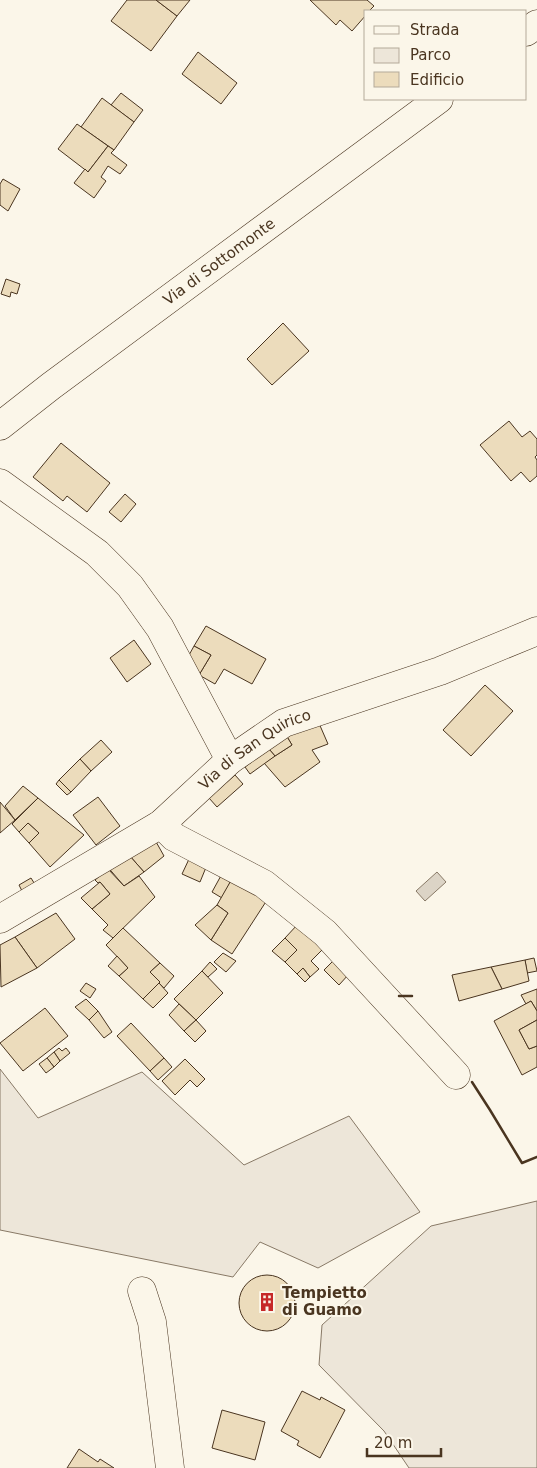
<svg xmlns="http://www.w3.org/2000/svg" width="537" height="1468" font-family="'DejaVu Sans',sans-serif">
<rect width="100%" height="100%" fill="#fbf6e9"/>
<g fill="#ede6d9" stroke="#887966">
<path d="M0,1069L38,1118L142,1072L244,1165L349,1116L420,1212L318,1268L260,1242L233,1277L0,1230Z"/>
<path d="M537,1201V1468H409L384,1431L319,1365L322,1325L431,1226Z"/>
</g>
<path fill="#dcd4c6" stroke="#887966" d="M437,872L446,882L425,901L416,891Z"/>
<g fill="#ecdcbc" stroke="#4a3520">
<path d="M127,0H156L177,16L151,51L111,21Z"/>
<path d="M156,0H190L177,16Z"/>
<path d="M310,0H367L374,6L369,11H366V15L352,31L340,20L336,25Z"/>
<path d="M198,52L237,83L221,104L182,74Z"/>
<path d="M121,93L143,110L134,122L111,105Z"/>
<path d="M102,98L134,122L114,150L81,127Z"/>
<path d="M77,124L108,146L88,172L58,149Z"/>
<path d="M108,146L114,150L111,153L127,165L120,174L108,166L101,177L106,181L94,198L74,183L85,169L88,172Z"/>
<path d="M3,179L20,189L8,211L0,205V184Z"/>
<path d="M6,279L20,284L17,294L11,292L10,297L1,294Z"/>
<path d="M283,323L309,351L272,385L247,359Z"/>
<path d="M509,421L522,437L530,431L537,439V455L535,457L537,460V476L530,482L521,472L511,481L480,445Z"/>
<path d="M61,443L110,483L87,512L67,496L63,501L33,477Z"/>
<path d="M125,494L136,504L121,522L109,512Z"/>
<path d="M206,626L266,659L252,684L224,669L215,684L199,675L211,655L194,646Z"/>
<path d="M134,640L151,664L127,682L110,658Z"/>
<path d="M194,646L211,655L199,675L183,666Z"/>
<path d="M485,685L513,711L471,756L443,730Z"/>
<path d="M318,721L328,744L312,750L320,762L285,787L264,763L292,745L286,735Z"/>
<path d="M286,735L292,745L275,756L269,749Z"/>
<path d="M101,740L112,752L91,771L80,759Z"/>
<path d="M269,749L275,756L250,774L245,767Z"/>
<path d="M80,759L91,771L71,792L59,780Z"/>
<path d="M235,775L243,784L217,807L209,798Z"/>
<path d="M59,780L71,792L67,795L56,784Z"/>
<path d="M23,786L38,798L15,820L5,806Z"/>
<path d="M98,797L120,826L96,845L73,815Z"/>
<path d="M38,798L84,835L50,867L29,843L39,833L28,823L19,832L12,824Z"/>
<path d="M0,802L15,820L0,833Z"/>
<path d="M28,823L39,833L29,843L19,832Z"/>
<path d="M155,840L164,856L144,872L129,855Z"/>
<path d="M129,855L144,872L124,886L106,865Z"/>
<path d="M190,857L207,865L200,882L182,874Z"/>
<path d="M108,869L124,886L139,876L155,897L113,938L103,930L108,925L92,909L110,894L100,882L98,883L95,880Z"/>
<path d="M223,872L233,877L222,898L212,892Z"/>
<path d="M233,877L269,897L232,954L211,940L228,913L217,905Z"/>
<path d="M31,878L36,886L23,893L19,885Z"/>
<path d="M100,882L110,894L92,909L81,898Z"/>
<path d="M217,905L228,913L211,940L195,925Z"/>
<path d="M56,913L75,939L37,968L15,937Z"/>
<path d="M298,924L323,949L311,961L319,969L310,977L303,968L297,974L285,962L297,950L285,938Z"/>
<path d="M123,928L160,963L150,972L160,982L143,999L119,976L128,968L106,945Z"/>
<path d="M15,937L37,968L1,987L0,945Z"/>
<path d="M285,938L297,950L285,962L272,951Z"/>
<path d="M223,953L236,961L226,972L214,962Z"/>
<path d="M117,956L128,968L119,976L108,966Z"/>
<path d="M534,958L537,971L527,973L525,960Z"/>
<path d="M334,960L349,974L339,985L324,970Z"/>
<path d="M525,960L529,981L502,989L491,967Z"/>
<path d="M210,962L217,969L208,977L202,971Z"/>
<path d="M160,963L174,976L164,988L159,983L160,982L150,972Z"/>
<path d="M491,967L502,989L459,1001L452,975Z"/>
<path d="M303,968L310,977L305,982L297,974Z"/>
<path d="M202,971L223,993L196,1020L174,999Z"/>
<path d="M86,983L96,989L90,998L80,991Z"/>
<path d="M159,983L168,993L153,1008L143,999Z"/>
<path d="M537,989V1011L531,1001L526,1004L521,995Z"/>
<path d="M86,999L98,1011L89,1020L75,1007Z"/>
<path d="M531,1001L537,1011V1020L519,1030L529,1049L537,1046V1067L522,1075L494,1021Z"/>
<path d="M179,1004L196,1020L184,1031L169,1015Z"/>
<path d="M45,1008L68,1036L23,1071L0,1043Z"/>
<path d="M98,1011L112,1032L104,1038L89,1020Z"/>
<path d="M196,1020L206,1031L195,1042L184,1031Z"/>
<path d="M537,1020V1046L529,1049L519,1030Z"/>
<path d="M131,1023L164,1058L150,1071L117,1036Z"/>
<path d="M59,1048L62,1051L66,1048L70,1053L60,1061L54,1052Z"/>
<path d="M54,1052L60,1061L54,1067L47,1058Z"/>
<path d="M47,1058L54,1067L46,1073L39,1064Z"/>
<path d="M164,1058L172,1067L158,1080L150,1071Z"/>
<path d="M185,1059L205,1079L197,1087L190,1080L175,1095L162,1081Z"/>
<circle cx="267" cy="1303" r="28"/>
<path d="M302,1391L320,1400L321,1397L345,1410L320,1458L297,1445L299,1441L281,1431Z"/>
<path d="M222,1410L265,1422L255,1460L212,1448Z"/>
<path d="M79,1449L98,1462L100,1459L114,1468H67Z"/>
</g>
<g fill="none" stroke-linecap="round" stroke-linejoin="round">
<g stroke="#4a3520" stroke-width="29">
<g id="minor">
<path d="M0,483L97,553L130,586L160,628L230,760"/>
<path d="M161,824L174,837L264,884L325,933L456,1075"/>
<path id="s1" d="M0,919L161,824L230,760L284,723L440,671L537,631"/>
<path d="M142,1291L152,1322L170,1468"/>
</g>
</g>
<g stroke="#4a3520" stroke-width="29">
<g id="major">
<path d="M526,32L537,24"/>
<path id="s2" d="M0,426L51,386L439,99"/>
</g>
</g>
<use href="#minor" stroke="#fbf6e9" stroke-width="28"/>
<use href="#major" stroke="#fbf6e9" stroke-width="28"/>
<g stroke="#4a3520" stroke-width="2.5">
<path d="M399,996H412"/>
<path d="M472,1082L490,1110L522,1163L537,1157"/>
</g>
</g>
<defs>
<g id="building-bare" transform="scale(1.5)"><path d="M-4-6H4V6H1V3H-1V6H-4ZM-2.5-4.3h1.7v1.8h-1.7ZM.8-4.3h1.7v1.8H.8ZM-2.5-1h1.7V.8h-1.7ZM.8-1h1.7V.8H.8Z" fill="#c62828" stroke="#fbf6e9" stroke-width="2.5" paint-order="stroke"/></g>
</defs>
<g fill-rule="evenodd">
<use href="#building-bare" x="267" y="1302"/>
</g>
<g text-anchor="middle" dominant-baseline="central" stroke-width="4" stroke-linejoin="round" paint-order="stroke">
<g font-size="15" fill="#4a3520" stroke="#fbf6e9">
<text stroke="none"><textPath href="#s2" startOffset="274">Via di Sottomonte</textPath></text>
<text stroke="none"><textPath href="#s1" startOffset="308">Via di San Quirico</textPath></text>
</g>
<g font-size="15" font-weight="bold" fill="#4a3520" stroke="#fbf6e9" text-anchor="start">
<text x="282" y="1293">Tempietto<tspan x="282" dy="17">di Guamo</tspan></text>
</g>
</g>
<rect x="364" y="10" width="162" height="90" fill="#fbf6e9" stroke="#b4a999"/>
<rect x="374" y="26" width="25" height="8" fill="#fbf6e9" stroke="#b4a999"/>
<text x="410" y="35" font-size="15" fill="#4a3520">Strada</text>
<rect x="374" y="48" width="25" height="15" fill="#ede6d9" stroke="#b4a999"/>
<text x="410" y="60" font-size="15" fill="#4a3520">Parco</text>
<rect x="374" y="72" width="25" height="15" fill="#ecdcbc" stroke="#b4a999"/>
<text x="410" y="85" font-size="15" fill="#4a3520">Edificio</text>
<path d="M367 1448v8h74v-8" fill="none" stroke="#4a3520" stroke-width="2.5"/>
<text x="374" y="1448" font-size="15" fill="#4a3520" stroke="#fbf6e9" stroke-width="4" paint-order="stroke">20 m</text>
</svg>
